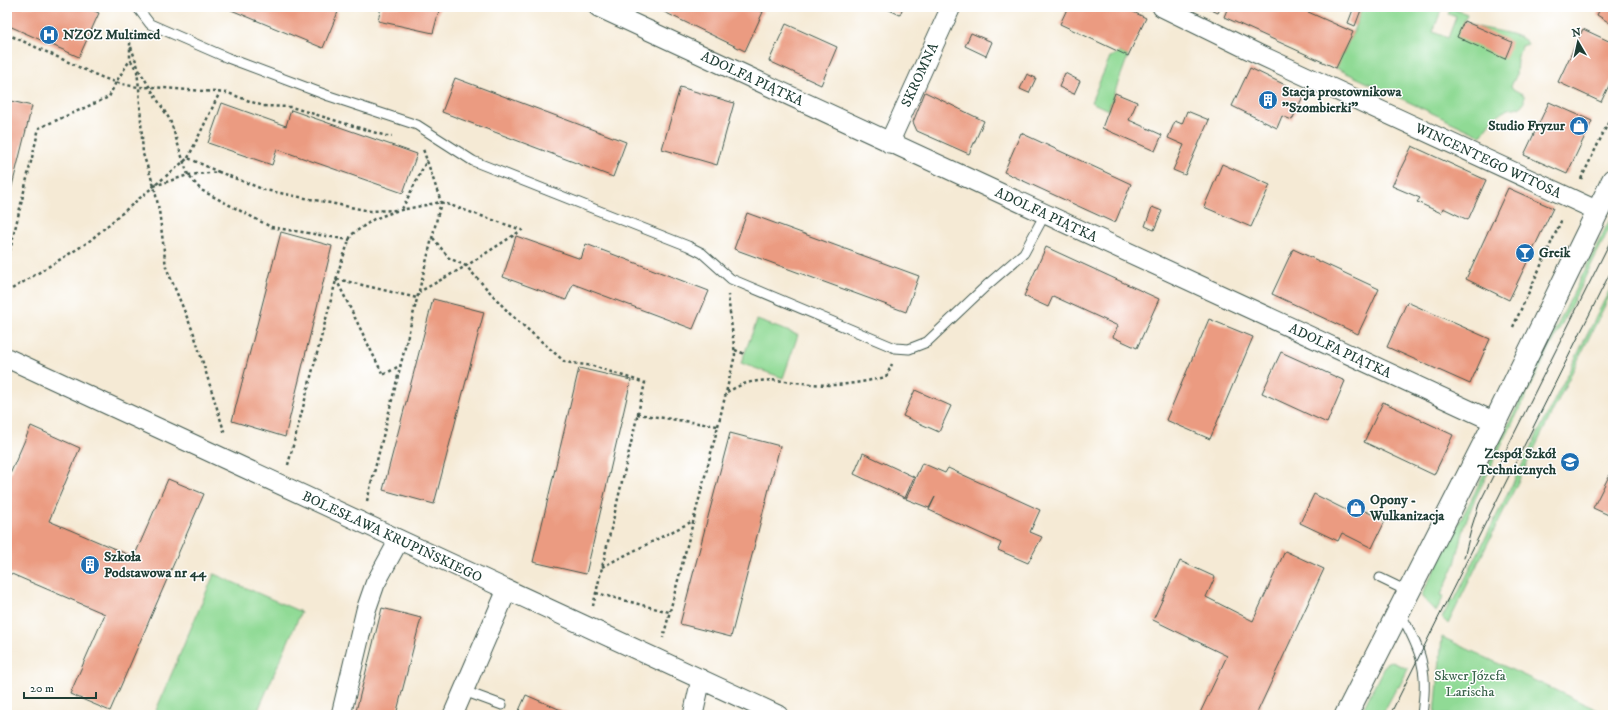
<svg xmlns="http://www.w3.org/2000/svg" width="1620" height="722" font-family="'IM FELL DW Pica',serif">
<rect width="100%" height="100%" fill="#fff"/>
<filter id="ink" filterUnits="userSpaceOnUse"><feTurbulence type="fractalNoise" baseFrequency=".025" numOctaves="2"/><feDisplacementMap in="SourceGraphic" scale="8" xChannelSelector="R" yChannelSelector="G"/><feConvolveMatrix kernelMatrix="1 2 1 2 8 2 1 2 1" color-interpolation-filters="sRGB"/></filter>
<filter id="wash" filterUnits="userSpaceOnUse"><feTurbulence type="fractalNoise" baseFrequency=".012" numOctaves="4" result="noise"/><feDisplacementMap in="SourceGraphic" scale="16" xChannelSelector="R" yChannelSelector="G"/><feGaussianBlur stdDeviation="0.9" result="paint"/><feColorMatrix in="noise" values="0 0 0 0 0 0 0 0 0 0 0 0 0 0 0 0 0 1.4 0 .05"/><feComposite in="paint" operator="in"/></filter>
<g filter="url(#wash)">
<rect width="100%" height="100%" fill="#f5ead5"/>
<g fill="#90da95" stroke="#588c64">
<path d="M1362,7H1440L1442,8L1433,32L1448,38L1456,17L1448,14L1451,8L1467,14L1464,21C1470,23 1476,27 1482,28C1492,30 1524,34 1528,44L1521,46L1517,60L1516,76L1511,86L1513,89L1524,95V102L1520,107L1508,109L1496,116L1481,136L1336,68L1353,32Z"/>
<path d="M1120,52L1128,56L1108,110L1091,102L1110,57Z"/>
<path d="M1613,213V221L1474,501L1466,521L1455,564L1441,595L1444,596L1436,612L1421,596L1474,494Z"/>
<path d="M1613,283V289L1448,624L1442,618L1451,600L1454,601Z"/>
<path d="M757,320L798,335L783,378L741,363Z"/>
<path d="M214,574L301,612L256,715H154Z"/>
<path d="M1442,637L1608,715H1435Z"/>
<path d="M1390,661L1408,669L1399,687H1397L1382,715H1360L1386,663Z"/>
</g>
<g id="blocks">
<g fill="#eb9b81">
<path d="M7,7H85L99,13L79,57L7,25Z"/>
<path d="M224,7H326L338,12L323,48Z"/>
<path d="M381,7H440L433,33L378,21Z"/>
<path d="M659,7H753L763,12L745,51L658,9Z"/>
<path d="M883,7H903L900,15Z"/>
<path d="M1068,7H1123L1146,18L1128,56L1060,24Z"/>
<path d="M1205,7H1221L1218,13Z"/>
<path d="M1228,7H1297L1353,32L1336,68L1224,17Z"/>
<path d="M1354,7L1361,10L1355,26L1348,23Z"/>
<path d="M1601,7H1613V25L1597,15Z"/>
<path d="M1464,21L1512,42L1505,59L1457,37Z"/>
<path d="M786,24L837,47L821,85L769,61Z"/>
<path d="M1583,29L1613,43V77L1601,102L1558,82Z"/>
<path d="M971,33L992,42L986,56L965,46Z"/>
<path d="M1250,68L1304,94L1292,120L1282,116L1277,128L1232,106Z"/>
<path d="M1065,73L1080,81L1074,94L1059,87Z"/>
<path d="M1027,74L1036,78L1029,93L1020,89Z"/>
<path d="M455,78L626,142L613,177L442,112Z"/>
<path d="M680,87L734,103L717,165L662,149Z"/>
<path d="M925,92L984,121L969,154L917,131L913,122Z"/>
<path d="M1115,93L1137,102L1129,120L1162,135L1155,151L1102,128Z"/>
<path d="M7,100L32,106L8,202H7Z"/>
<path d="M1549,102L1592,121L1567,174L1524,155Z"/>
<path d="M222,103L286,126L291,110L417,154L403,193L277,149L272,165L208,143Z"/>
<path d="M1187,111L1209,120L1185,175L1173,170L1184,145L1168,138L1175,121L1182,124Z"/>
<path d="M1021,133L1131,184L1115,223L1004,172Z"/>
<path d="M1412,146L1486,180L1468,220L1443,208L1441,213L1417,202L1420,198L1392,186Z"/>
<path d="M1222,164L1270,185L1251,227L1204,207Z"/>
<path d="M1508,188L1553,208L1509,300L1466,279Z"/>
<path d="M1152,207L1162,211L1154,230L1145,226Z"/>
<path d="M747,213L919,276L906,312L734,249Z"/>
<path d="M281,232L332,246L285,437L232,421Z"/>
<path d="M516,236L581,259L586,244L709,291L693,329L573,284L566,300L503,277Z"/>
<path d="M1046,247L1159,299L1137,348L1113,337L1118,326L1053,296L1048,307L1024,296Z"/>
<path d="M1293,249L1379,289L1358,334L1272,294Z"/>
<path d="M433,299L484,312L434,504L383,490Z"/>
<path d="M1407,302L1490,339L1470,384L1387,347Z"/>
<path d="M1209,319L1253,337L1210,439L1166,420Z"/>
<path d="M1281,352L1345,381L1327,423L1262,393Z"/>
<path d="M579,368L631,380L586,574L533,562Z"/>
<path d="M915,390L951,406L939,432L903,416Z"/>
<path d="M1383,402L1453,435L1434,475L1364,442Z"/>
<path d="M31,426L80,448L49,521L134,557L168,479L204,494L110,711L70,694L105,614L7,572V481Z"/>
<path d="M730,433L780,446L731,637L680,624Z"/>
<path d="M863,453L914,477L905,498L854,474Z"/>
<path d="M922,463L945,473L948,468L1040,510L1030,532L1042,537L1028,563L998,550L1001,543L929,510L935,497L929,508L906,499Z"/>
<path d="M1613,468V517L1593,508Z"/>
<path d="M1314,494L1350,512L1353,505L1385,521L1372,548L1342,533L1338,541L1300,523Z"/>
<path d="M1285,551L1324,569L1256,715H1199L1227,656L1153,620L1180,561L1215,577L1206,597L1253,621Z"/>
<path d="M382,608L421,618L396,715H355Z"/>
<path d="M526,695L568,713L567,715H517Z"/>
</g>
</g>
</g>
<g filter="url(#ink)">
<use href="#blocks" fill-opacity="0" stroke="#3f574c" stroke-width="1"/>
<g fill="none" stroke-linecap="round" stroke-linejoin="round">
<g stroke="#3f574c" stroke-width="11">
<g id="service">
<path d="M137,7L150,24L228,58L329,96L417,125L473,161L688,246L702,253L731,279L895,348L909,349L927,342L987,285L1024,253L1045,214"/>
<path d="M1380,578L1409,592"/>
<path d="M1400,612C1408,629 1419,646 1422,664C1426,681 1424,698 1422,715"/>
<path d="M464,691L502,705"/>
</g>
</g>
<g stroke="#3f574c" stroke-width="21">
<g id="minor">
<path d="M598,7L1495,422"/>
<path d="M1162,7L1258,54L1598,211"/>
<path d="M889,143L951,7"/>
<path d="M7,358L778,715"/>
<path d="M341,715L366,610L375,584L399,540"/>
<path d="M453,715L507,590"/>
<path d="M693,715L701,679"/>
</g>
</g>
<g stroke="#3f574c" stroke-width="24">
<path id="secondary" d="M1346,715L1495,422L1613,180"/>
</g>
<g stroke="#3f574c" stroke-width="2.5" stroke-dasharray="3 3" stroke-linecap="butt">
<path d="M1131,7L1142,12"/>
<path d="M134,31L130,44V59L137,71L139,88L143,154L154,186L159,210L166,267L194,334L225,434"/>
<path d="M7,34C27,43 46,52 66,61C92,73 121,89 151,87L228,93L263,106L291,107L386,136H392"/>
<path d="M131,47L139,70L170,120L188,175L201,190L271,227L350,240"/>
<path d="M188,158L220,92"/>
<path d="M219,172L188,158L154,186L188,175L219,172L265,190L370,211L397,210"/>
<path d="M1581,179L1613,113"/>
<path d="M402,209L427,160"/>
<path d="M433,238L449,258L466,266L510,314L565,362L593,366L645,383L593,606"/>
<path d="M7,263L39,128L109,97L116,82L130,60"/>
<path d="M336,279L383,375L401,365"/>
<path d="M337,279L417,298"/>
<path d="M7,292L87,243L154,186"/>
<path d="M1513,327L1562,219"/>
<path d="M735,350L745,354"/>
<path d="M727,392C733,389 740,385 747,383C774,376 803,385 830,385C849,385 867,381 886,377L892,364"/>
<path d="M637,414L718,426L663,638"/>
<path d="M718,426L735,355L728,295"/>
<path d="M288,465L339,269L351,235L374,219L396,211L441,202L522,230L466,266L419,292"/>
<path d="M367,501L441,202L423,149"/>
<path d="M602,567L693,521"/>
<path d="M596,593L669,612"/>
</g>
<use href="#service" stroke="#fff" stroke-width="9"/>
<use href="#minor" stroke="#fff" stroke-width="19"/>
<use href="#secondary" stroke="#fff" stroke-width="22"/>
<g stroke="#1f3d34" stroke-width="1">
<path d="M1464,558L1472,526L1479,504L1613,236"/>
<path d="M1390,715L1613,267"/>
</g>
</g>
</g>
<defs>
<g id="hospital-disc" transform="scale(1)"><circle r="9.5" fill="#1f6fb2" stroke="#fff"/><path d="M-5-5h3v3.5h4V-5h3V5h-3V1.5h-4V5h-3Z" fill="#fff"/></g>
<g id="building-disc" transform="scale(1)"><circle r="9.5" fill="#1f6fb2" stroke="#fff"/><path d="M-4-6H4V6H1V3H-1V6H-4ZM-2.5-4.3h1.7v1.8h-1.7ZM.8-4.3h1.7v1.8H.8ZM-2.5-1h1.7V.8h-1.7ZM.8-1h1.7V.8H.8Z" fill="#fff"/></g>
<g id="shop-disc" transform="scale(1)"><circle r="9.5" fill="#1f6fb2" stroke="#fff"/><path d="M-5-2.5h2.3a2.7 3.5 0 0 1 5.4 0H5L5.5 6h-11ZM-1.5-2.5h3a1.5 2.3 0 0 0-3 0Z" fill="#fff"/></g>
<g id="bar-disc" transform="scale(1)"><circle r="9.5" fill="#1f6fb2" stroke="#fff"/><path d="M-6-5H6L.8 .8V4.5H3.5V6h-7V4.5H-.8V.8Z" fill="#fff"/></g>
<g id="school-disc" transform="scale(1)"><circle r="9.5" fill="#1f6fb2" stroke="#fff"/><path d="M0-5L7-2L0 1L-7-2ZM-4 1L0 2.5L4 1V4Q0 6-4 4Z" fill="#fff"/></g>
</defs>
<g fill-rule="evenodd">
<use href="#hospital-disc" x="49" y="35"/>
<use href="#building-disc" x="1268" y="100"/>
<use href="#shop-disc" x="1579" y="126"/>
<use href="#bar-disc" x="1525" y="253"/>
<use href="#school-disc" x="1570" y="462"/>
<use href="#shop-disc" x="1356" y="508"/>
<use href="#building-disc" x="90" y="565"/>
</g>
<g text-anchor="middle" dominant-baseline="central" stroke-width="3" stroke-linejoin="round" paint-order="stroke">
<g font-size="14" font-weight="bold" fill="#1f3d34" stroke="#fff" text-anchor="start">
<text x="63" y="35">NZOZ Multimed</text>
<text x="1282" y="92">Stacja prostownikowa<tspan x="1282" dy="16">"Szombierki"</tspan></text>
<text x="1565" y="126" text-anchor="end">Studio Fryzur</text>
<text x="1539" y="253">Greik</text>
<text x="1556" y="454" text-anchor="end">Zespół Szkół<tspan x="1556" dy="16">Technicznych</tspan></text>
<text x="1370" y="500">Opony -<tspan x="1370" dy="16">Wulkanizacja</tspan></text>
<text x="104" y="557">Szkoła<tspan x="104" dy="16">Podstawowa nr 44</tspan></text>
</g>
<g font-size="14" fill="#1f3d34" stroke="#fff">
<text transform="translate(920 75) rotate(-65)">SKROMNA</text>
<text transform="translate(752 79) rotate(25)">ADOLFA PIĄTKA</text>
<text transform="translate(1488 161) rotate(25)">WINCENTEGO WITOSA</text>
<text transform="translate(1046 215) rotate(25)">ADOLFA PIĄTKA</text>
<text transform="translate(1340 351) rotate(25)">ADOLFA PIĄTKA</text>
<text transform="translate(392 537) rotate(25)">BOLESŁAWA KRUPIŃSKIEGO</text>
</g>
<g font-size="14" fill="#3b644c" stroke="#fff">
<text x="1470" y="676">Skwer Józefa<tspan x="1470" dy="16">Larischa</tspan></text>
</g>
</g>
<rect width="1620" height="722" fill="none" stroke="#fff" stroke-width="24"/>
<g transform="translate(1578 42) rotate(351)" stroke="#ffffff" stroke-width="3" paint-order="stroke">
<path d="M0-3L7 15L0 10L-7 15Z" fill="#1f3d34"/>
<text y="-6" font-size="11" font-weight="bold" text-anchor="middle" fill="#1f3d34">N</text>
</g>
<path d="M24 692v6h72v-6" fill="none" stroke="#1f3d34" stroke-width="2"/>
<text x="30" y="692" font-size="12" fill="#1f3d34" stroke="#ffffff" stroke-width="3" paint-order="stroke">20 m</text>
</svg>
